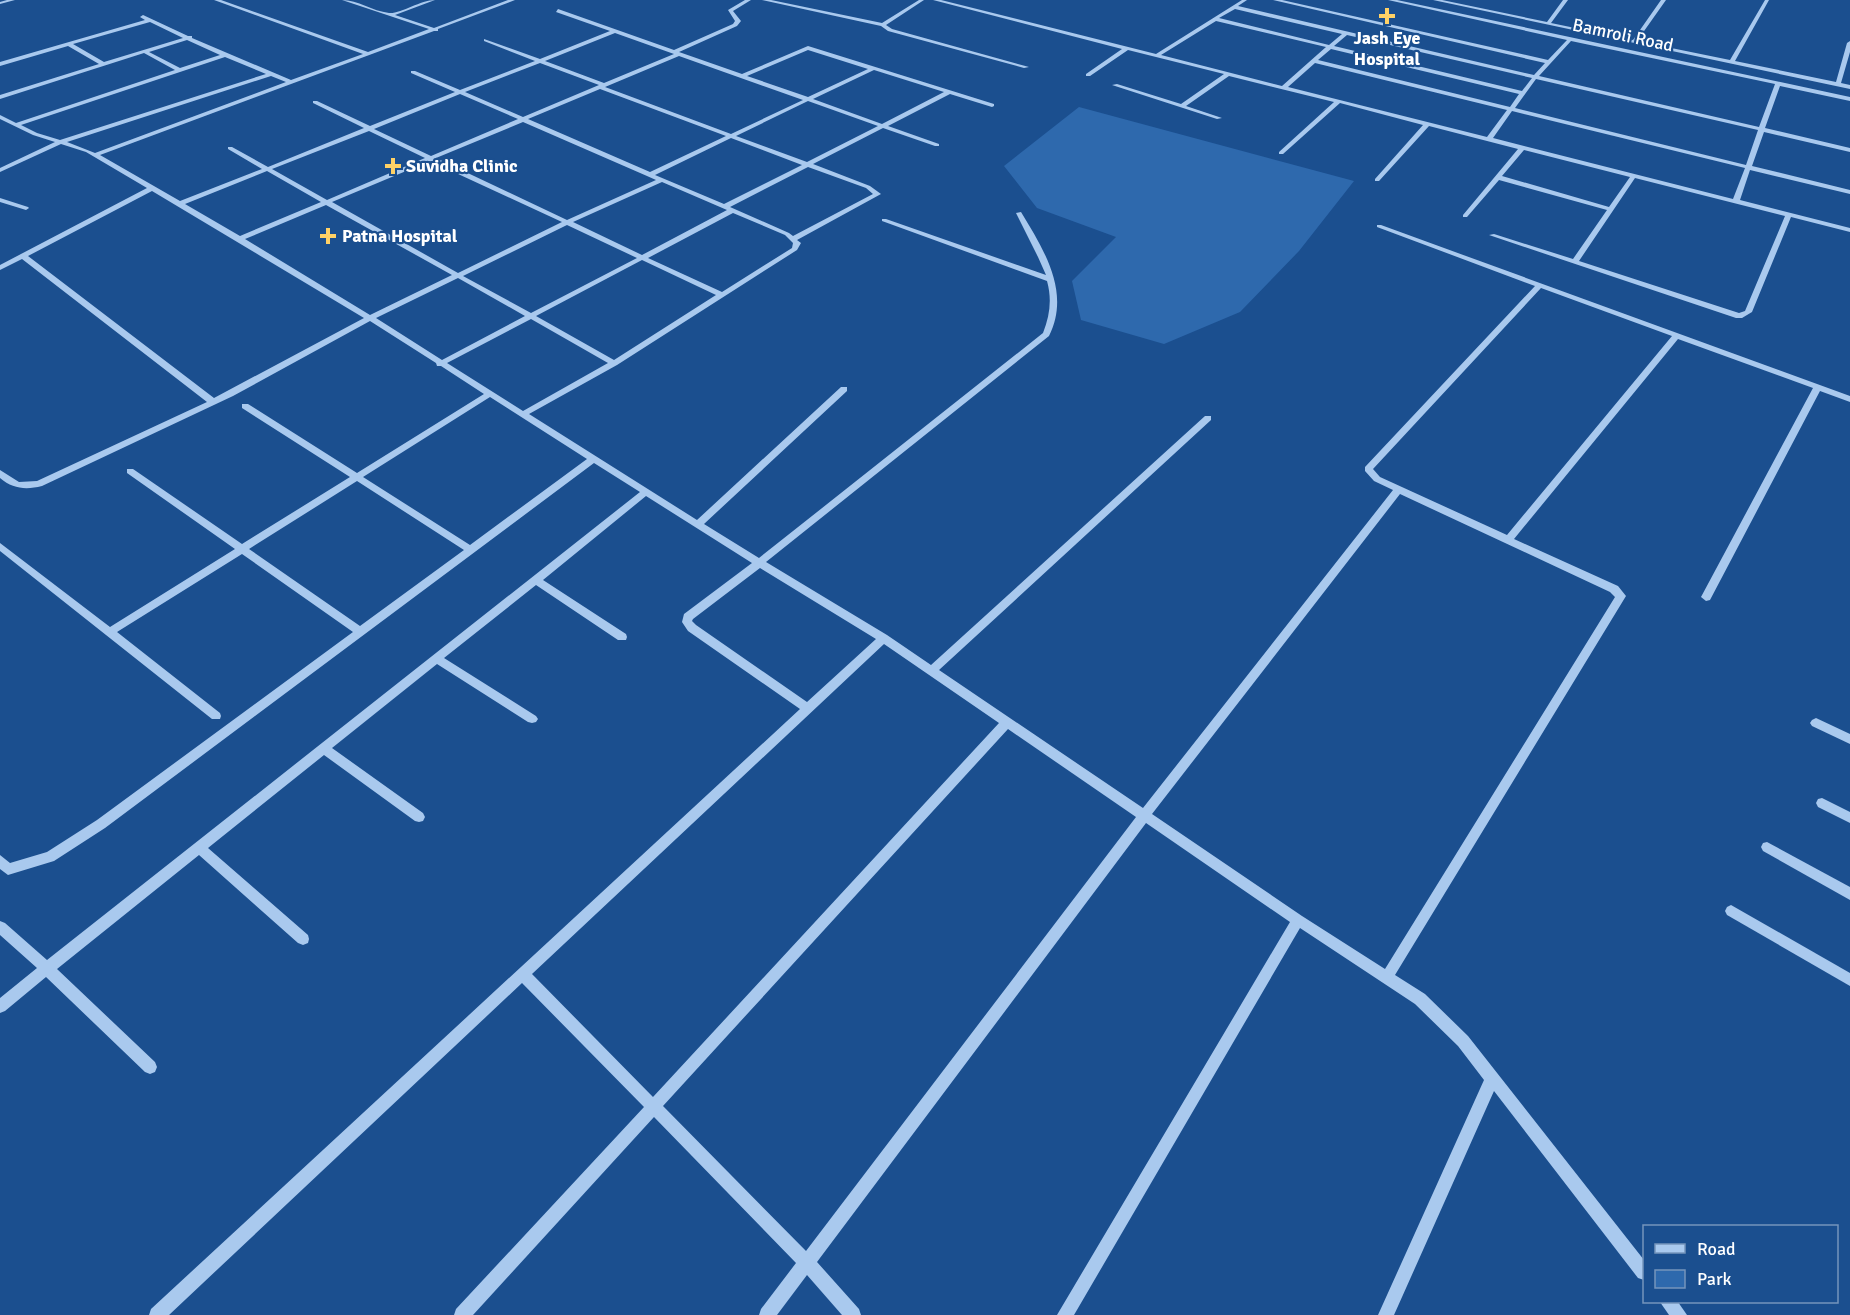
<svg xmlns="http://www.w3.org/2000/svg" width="1850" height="1315" font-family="Signika,sans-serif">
<rect width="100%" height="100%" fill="#1b4f8f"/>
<path fill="#2e69ad" d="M1079,107L1354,181L1299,251L1240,312L1164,344L1081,320L1072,281L1116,237L1037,208L1004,166Z"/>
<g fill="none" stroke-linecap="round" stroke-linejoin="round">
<g fill="#a9c9ee" fill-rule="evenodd">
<path d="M7,0H15L0,4V2Z"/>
<path d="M214,0H221L368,52L429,29L342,0C358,0 372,11 389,13C401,14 420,0 435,0L395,15L434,28L508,0H515L438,29V31H434L100,155L180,201L262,169L228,149V147H232L268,167L364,128L313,103V101H317L370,126L455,92L411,73V71H415L460,90L535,61L484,41V39L540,59L610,31L556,12L558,9L674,50L733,24L735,21L728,10L745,0H751L733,11L741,21L737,26L679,52L742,74L808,46L994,104V106L992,107L950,94L888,126L939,144V146H935L883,128L813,164L870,186L881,194L797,240L801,243L797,250L617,365L529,414L697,520L841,387H847V391L704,524L759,558L1043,333C1050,315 1052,299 1047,281L882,221V219H886L1046,275L1038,257L1016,213L1021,212C1044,250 1071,292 1049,336L766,562L887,635L931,665L1205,416H1211V420L939,670L1143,808L1393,490L1374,481L1365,471V467L1535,286L1377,227V225H1381L1850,396V402L1820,391L1710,600L1706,601L1701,597L1813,388L1678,339L1514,539L1618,586L1626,596L1395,975L1425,994L1468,1036L1644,1260V1280L1638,1278L1494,1091L1394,1315H1378L1484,1080L1458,1046L1415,1004L1300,928L1074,1315H1057L1290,922L1146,823L817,1262L859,1309L861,1315H842L807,1275L777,1315H759L761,1309L796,1263L654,1117L473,1315H454L456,1309L644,1107L522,983L169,1315H149L151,1309L800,709L688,631L682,622L684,614L752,563L646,496L543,580L626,634L627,637L626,640H618L536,585L444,658L536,716L538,719L536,722L532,723L528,722L437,664L332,748L423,813L425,817L423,821L419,822L415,821L324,755L208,848L308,935L309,939L308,943L303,945L298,943L199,855L57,969L155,1062L157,1067L155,1072L150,1074L145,1072L46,977L5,1011L0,1013V998L37,968L0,935V921L5,923L47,960L640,492L594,463L105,828L54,861L8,875L0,869V855L10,863L47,852L97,820L353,632L242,554L117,632L220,713L221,716L220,719H212L0,551V543L110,627L235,549L127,473V469H133L242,544L350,477L242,408V404H248L357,473L484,394L441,366H437L436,363L370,321L233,396L42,486C26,490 13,489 0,478V470L19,482L37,481L207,402L22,259L0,270V265L147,188L86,152L61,144L0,172V168L55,142L33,135L0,119V115L16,123L175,70L144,53L0,99V95L99,64L68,46L0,66V62L145,20L140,17L143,15L188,36H192V38L291,80L363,54ZM150,22L183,38L104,62L73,44ZM615,33L674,54L604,83L545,61ZM187,40L220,55L180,68L149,52ZM808,50L868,69L808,97L747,76ZM679,56L803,100L731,134L605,87ZM225,57L266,74L60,140L37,133L21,125ZM540,63L599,85L523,117L465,92ZM874,70L944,92L882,124L813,99ZM271,76L286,82L95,153L67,142ZM600,89L726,136L650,172L528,119ZM460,94L518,119L431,156L374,129ZM808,101L878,126L807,162L736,136ZM523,122L647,176L656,180L567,220L436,158ZM369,131L425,158L327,200L272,169ZM731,138L802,165L724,204L655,175ZM430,161L562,222L458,273L332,202ZM808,167L866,188L873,194L793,236L789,233L730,207ZM267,171L321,202L240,236L185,204ZM662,182L727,210L642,255L573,222ZM152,191L364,318L214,398L28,256ZM326,205L452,275L370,315L245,239ZM733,213L785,235L793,243L792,248L722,292L648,258ZM567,225L637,258L531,313L463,276ZM642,260L716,295L614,360L536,316ZM458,278L525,316L442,360L376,318ZM1541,288L1672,336L1507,535L1380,477L1373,469ZM531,319L608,363L523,411L447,363ZM490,397L587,459L470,545L363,477ZM357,481L464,550L360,626L249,549ZM1400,494L1610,592L1615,597L1385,969L1302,916L1152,814ZM760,568L876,639L807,702L696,625L692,621L693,619ZM884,644L999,723L653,1097L532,974ZM1008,729L1136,817L806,1251L663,1106Z"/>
<path d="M762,0H771L882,23L919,0H924L886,25L892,29L1029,67L1024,68L888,31L881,26Z"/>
<path d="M933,0H941L1156,54L1242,0H1247L1238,6L1534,75L1545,63L1273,0H1282L1548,60L1567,40L1388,0H1397L1850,97V101L1780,86L1765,128L1850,148V152L1764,132L1752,166L1850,190V194L1750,170L1740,200L1850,228V232L1791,217L1752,312L1742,318H1736L1489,235L1494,234L1573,259L1607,210L1499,180L1467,217H1463V215L1518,149L1429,126L1379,181H1375V179L1423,125L1340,103L1283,154H1279V152L1334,102L1229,76L1186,106L1222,118L1217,119L1112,85L1117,84L1181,104L1224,74L1128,50L1090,76H1086V74L1122,49ZM1235,9L1342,34L1329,45L1219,18ZM1216,21L1326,47L1282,86L1161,55ZM1347,35L1532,78L1522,91L1334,46ZM1571,41L1775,84L1759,127L1539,76ZM1331,49L1519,94L1510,107L1318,60ZM1315,63L1507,110L1487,137L1288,87ZM1536,79L1758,130L1746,165L1515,108ZM1512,111L1745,168L1733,199L1493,138ZM1524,150L1630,177L1609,207L1502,176ZM1635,178L1785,216L1745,311L1739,313L1579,261Z"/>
<path d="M1433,0H1442L1547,22L1563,0H1568L1551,23L1633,40L1661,0H1666L1637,41L1730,60L1765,0H1769L1735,61L1836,82L1847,43L1850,41V52L1841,83L1850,85V89Z"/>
<path d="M0,198L28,207L29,208L26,210L0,202Z"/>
<path d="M1816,718L1850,734V744L1812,726L1810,723L1812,720Z"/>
<path d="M1822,798L1850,812V823L1818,807L1816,803L1818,799Z"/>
<path d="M1767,842L1850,887V900L1763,851L1761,847L1763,843Z"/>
<path d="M1731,905L1850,973V986L1727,915L1725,911L1727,907Z"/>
<path d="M1660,1302H1678L1687,1315H1669Z"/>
</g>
</g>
<g fill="#ffd166" stroke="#1b4f8f" stroke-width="2">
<path d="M1384 7h6v6h6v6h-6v6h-6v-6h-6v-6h6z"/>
<path d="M390 157h6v6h6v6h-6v6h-6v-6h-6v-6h6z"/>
<path d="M325 227h6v6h6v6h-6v6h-6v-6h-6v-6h6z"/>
</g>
<g text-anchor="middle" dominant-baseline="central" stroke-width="4.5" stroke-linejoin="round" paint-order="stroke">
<g font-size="18" fill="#fff" stroke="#1b4f8f">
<text transform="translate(1623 35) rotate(12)">Bamroli Road</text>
</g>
<g font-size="18" font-weight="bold" fill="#fff" stroke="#1b4f8f" text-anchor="start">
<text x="1387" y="38" text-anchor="middle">Jash Eye<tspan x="1387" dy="21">Hospital</tspan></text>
<text x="406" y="166">Suvidha Clinic</text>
<text x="342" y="236">Patna Hospital</text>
</g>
</g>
<rect x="1643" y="1225" width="195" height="78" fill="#1b4f8f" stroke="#7695bc" stroke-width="1.5"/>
<rect x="1655" y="1244" width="30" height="9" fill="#a9c9ee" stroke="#7695bc" stroke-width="1.5"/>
<text x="1697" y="1255" font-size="18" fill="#ffffff">Road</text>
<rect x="1655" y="1270" width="30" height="18" fill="#2e69ad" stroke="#7695bc" stroke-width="1.5"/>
<text x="1697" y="1285" font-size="18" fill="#ffffff">Park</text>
</svg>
